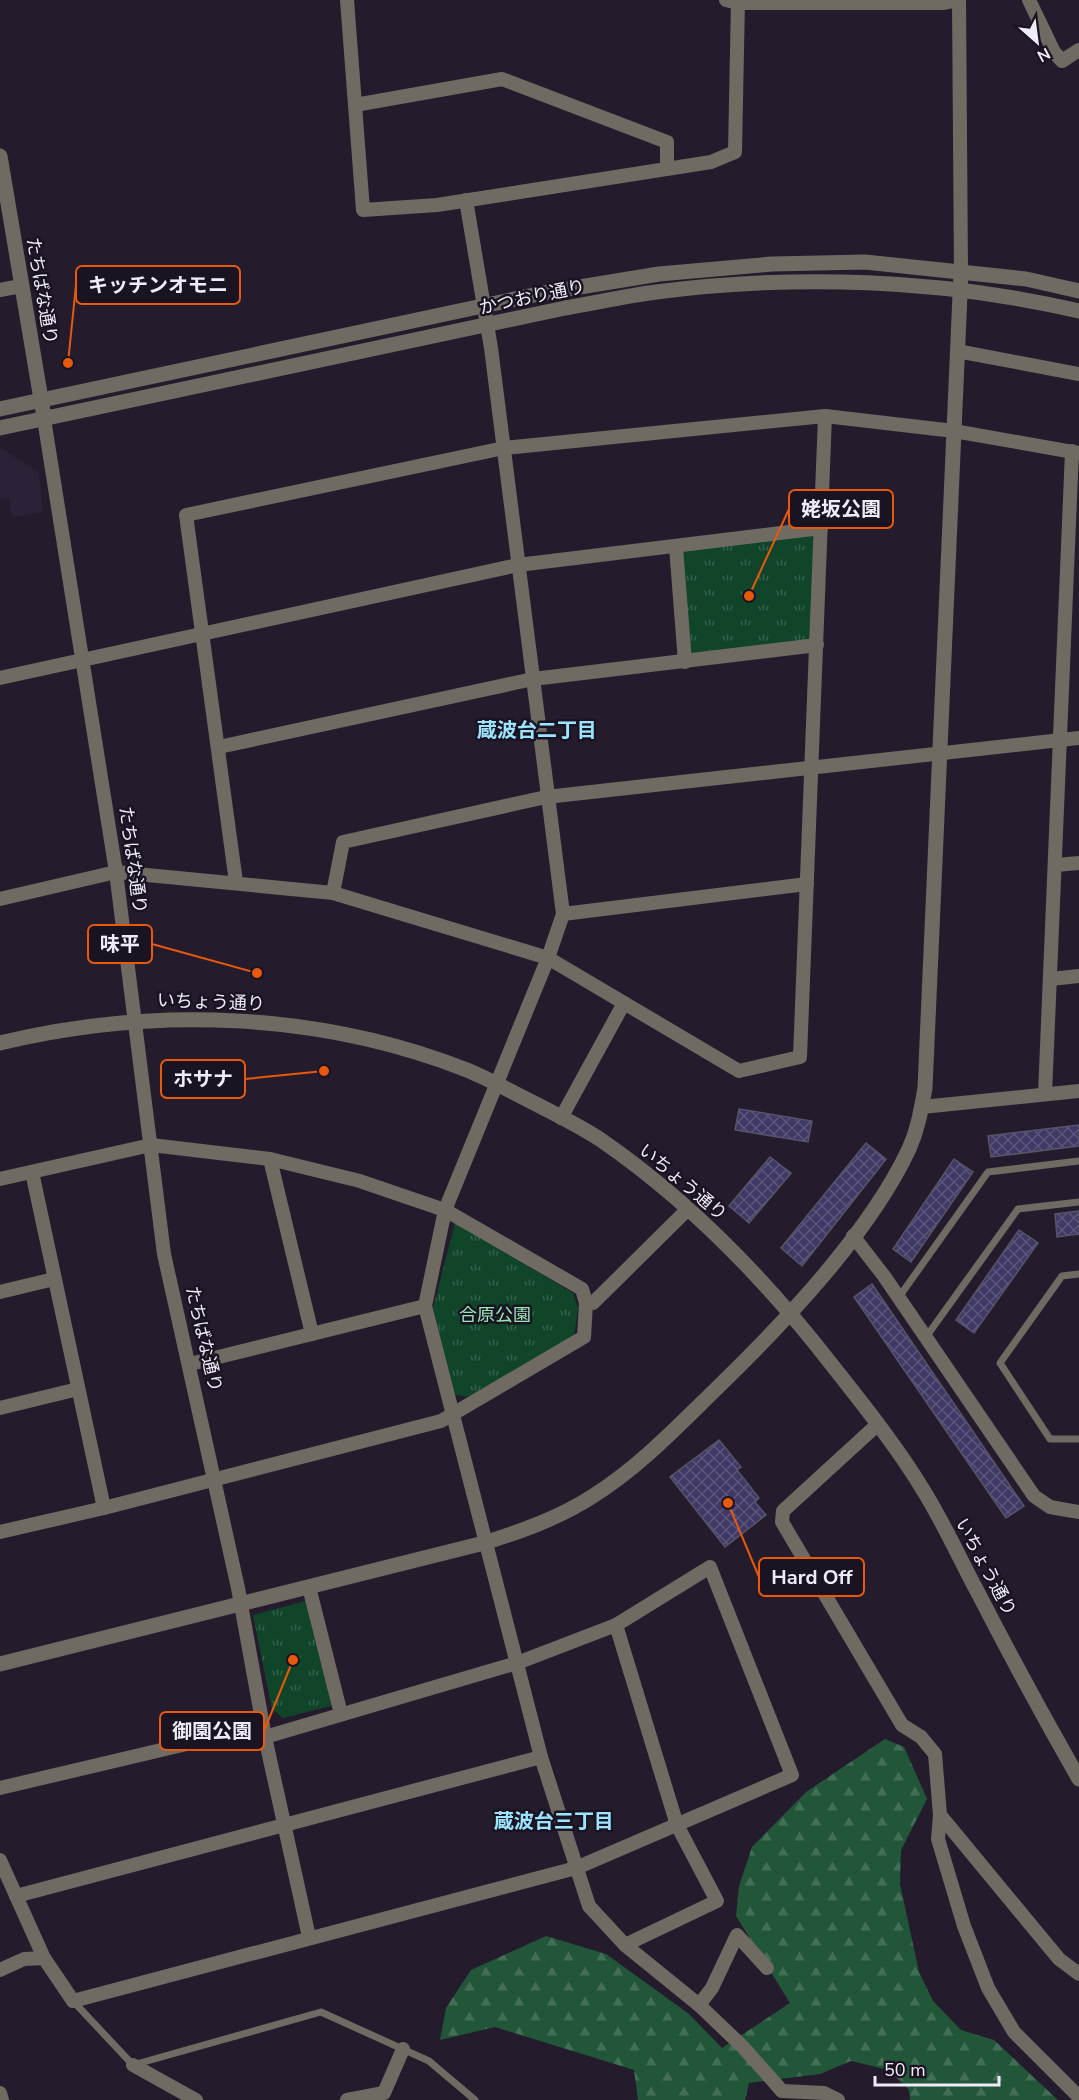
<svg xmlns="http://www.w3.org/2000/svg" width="1079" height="2100" font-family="'Nunito Sans','Noto Sans JP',sans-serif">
<defs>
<pattern id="grass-tufts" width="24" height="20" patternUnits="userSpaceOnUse" patternTransform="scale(1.5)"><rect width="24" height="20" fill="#10452a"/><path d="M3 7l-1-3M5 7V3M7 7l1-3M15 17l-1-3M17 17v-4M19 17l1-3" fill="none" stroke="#33604a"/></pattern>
<pattern id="forest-firs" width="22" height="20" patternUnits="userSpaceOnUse" patternTransform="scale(1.5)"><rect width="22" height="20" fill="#225639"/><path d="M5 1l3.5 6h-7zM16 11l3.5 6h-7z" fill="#426e56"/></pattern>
<pattern id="building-cross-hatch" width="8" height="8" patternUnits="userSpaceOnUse" patternTransform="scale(1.5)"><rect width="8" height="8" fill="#403965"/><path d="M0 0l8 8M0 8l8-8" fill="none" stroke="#5c567c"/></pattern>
</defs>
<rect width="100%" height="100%" fill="#241c2c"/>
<path fill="#2c2238" d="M0,448L39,472L43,512L12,517L9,498L0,499Z"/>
<g fill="url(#grass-tufts)">
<path d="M821,528L817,645L685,662L676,547Z"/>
<path d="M455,1223L573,1293L578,1308L574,1337L472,1398L453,1394L433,1308Z"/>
<path d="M309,1600L335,1705L283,1718L272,1709L253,1615Z"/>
</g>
<path fill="url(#forest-firs)" d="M885,1739L904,1747L927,1799L901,1850L900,1884L919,1972L933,2001L961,2030L994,2040L1058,2100H910L909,2090L889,2070L851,2061L820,2074L749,2083L745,2100H638L634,2070L495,2027L440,2040L446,2008L471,1970L546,1936L606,1954L689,2014L722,2048L790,2003L736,1916L739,1886L752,1847L806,1792Z"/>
<g fill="url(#building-cross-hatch)" stroke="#565468" stroke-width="1.5">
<path d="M739,1109L812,1121L808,1142L735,1130Z"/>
<path d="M1079,1125V1146L991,1157L988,1136Z"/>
<path d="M866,1143L886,1159L802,1266L781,1248Z"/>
<path d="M770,1157L791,1173L749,1223L729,1206Z"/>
<path d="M954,1159L973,1172L911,1262L893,1249Z"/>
<path d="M1079,1211V1234L1057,1237L1055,1214Z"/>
<path d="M1019,1230L1038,1243L974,1333L956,1320Z"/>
<path d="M872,1284L1024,1506L1006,1518L854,1297Z"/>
<path d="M719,1440L741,1467L737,1470L759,1498L755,1502L766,1515L725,1547L670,1477Z"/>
</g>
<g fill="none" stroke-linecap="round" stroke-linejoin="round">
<g stroke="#6f6b63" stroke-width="7">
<path d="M1079,1274L1062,1276L1000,1363L1050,1439H1079"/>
<path d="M899,1297L988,1172L1079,1161"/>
<path d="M926,1337L1018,1209L1079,1202"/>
<path d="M73,2001L133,2065L321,2012L429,2061L475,2100"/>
</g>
<g stroke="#6f6b63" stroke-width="14">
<path d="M347,0L363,210L437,205L711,162L735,152L738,0"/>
<path d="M726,0L738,3H944L958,0"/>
<path d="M959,0L961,272"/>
<path d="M1029,0L1054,52L1062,61L1079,50"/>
<path d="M355,105L502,79L667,142V168"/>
<path d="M466,200L491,348L563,914L548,958L445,1210L425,1306L541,1757L589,1906L625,1945L699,2005L743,2047L782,2091L824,2093L838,2100"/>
<path d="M0,290L21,286"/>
<path d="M957,351L1079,374"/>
<path d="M44,419L116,872L164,1254L238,1588L265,1737L309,1937"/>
<path d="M676,547L685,662"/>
<path d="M0,678L518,565L821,528"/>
<path d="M219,747L533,679L817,645"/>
<path d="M1056,865L1079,863"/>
<path d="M236,882L186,515L504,448L825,416L954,431L1079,453"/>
<path d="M333,893L343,842L546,797L1079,738"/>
<path d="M0,899L116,872L333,893L548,958L739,1071L800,1057L825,416"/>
<path d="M563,914L807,884"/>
<path d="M1051,979L1079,976"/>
<path d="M1045,1094L1072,451"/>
<path d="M922,1107L1079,1091"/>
<path d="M561,1118L624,1003"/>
<path d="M270,1159L312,1334"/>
<path d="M32,1172L104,1508"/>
<path d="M0,1179L151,1145L270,1159L360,1181L445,1210L582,1289L586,1303L584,1337L441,1421L104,1508L0,1532"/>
<path d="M853,1236L884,1276L1034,1496L1050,1507L1079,1512"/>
<path d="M0,1292L54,1279"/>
<path d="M586,1303H593L688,1209"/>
<path d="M190,1364L425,1306"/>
<path d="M0,1408L78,1389"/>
<path d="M878,1424L783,1511L782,1522L902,1725L921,1737L935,1754L940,1815L1059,1959L1079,1974"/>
<path d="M309,1587L341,1714"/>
<path d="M616,1625L677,1825L717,1901L625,1945"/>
<path d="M0,1788L263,1726"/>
<path d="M940,1815L938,1839L964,1926L988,1988L1014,2032L1079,2097"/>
<path d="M0,1860L44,1958L73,2001L576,1868L792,1775L710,1567L616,1625L517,1663L265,1737"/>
<path d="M16,1896L541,1757"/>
<path d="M0,1970L24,1959L44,1958"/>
<path d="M699,2005L712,1988L737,1935L767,1968"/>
<path d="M133,2065L196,2100"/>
<path d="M0,2093L2,2100"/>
<path d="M347,2100L384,2093L403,2049"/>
</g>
<g stroke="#6f6b63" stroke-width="15">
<path d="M0,156L43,411"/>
<path d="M0,409L543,293L659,274L772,264L865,262L1026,279L1079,291"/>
<path d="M0,428L565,308C595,303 625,296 656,292C795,274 942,279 1079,311"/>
<path d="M0,1043C154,1006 319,1012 467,1070C489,1079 510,1091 532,1102C555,1114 580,1126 601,1140C691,1202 766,1280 832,1365C865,1407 898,1448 925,1493C944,1524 959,1557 976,1589C1009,1653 1043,1716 1079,1779"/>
<path d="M0,1664L484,1543C522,1531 559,1518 593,1496C639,1467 677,1427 716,1389C783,1324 869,1234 909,1149C918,1129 921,1110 925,1088L961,272"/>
</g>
</g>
<g text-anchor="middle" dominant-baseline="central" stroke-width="5" stroke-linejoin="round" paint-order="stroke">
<g font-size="18" fill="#f0ecf7" stroke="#1a1322">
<text transform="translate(42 291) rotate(80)">たちばな通り</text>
<text transform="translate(532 297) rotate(-12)">かつおり通り</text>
<text transform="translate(133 860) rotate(82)">たちばな通り</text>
<text transform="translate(211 1002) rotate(2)">いちょう通り</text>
<text transform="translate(683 1182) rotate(40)">いちょう通り</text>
<text transform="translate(204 1339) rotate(77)">たちばな通り</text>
<text transform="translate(986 1567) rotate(62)">いちょう通り</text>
</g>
<g font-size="18" fill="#97e6b5" stroke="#1a1322">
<text x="495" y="1315">合原公園</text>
</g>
<g font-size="20" font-weight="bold" fill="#9ce4fe" stroke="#1a1322">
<text x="537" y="730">蔵波台二丁目</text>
<text x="554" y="1821">蔵波台三丁目</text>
</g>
</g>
<path fill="none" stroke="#e8590c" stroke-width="2" d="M68 363L76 285M749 596L789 509M257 973L152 944M324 1071L245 1079M728 1503L759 1577M293 1660L264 1731"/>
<g fill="#e8590c" stroke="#1a1322" stroke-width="2">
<circle cx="68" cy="363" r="6"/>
<circle cx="749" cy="596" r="6"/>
<circle cx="257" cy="973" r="6"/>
<circle cx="324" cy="1071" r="6"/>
<circle cx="728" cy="1503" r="6"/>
<circle cx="293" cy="1660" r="6"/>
</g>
<g fill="#1a1322" stroke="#e8590c" stroke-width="2">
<rect x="76" y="266" width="164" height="38" rx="6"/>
<rect x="789" y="490" width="104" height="38" rx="6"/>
<rect x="88" y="925" width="64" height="38" rx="6"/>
<rect x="161" y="1060" width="84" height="38" rx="6"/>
<rect x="759" y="1558" width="105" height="38" rx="6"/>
<rect x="160" y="1712" width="104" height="38" rx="6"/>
</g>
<g font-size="20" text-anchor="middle" font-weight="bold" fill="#f0ecf7">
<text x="158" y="292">キッチンオモニ</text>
<text x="841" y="516">姥坂公園</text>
<text x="120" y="951">味平</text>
<text x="203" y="1086">ホサナ</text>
<text x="812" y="1584">Hard Off</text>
<text x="212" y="1738">御園公園</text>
</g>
<g transform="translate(1037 42) rotate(152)" stroke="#1a1322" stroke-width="4.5" paint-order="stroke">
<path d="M0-4.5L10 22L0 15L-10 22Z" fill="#f0ecf7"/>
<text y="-9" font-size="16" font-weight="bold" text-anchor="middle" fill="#f0ecf7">N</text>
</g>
<path d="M875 2076v9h124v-9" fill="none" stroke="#f0ecf7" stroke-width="3"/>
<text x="884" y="2076" font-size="18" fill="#f0ecf7" stroke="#1a1322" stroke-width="4.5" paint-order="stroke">50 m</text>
</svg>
